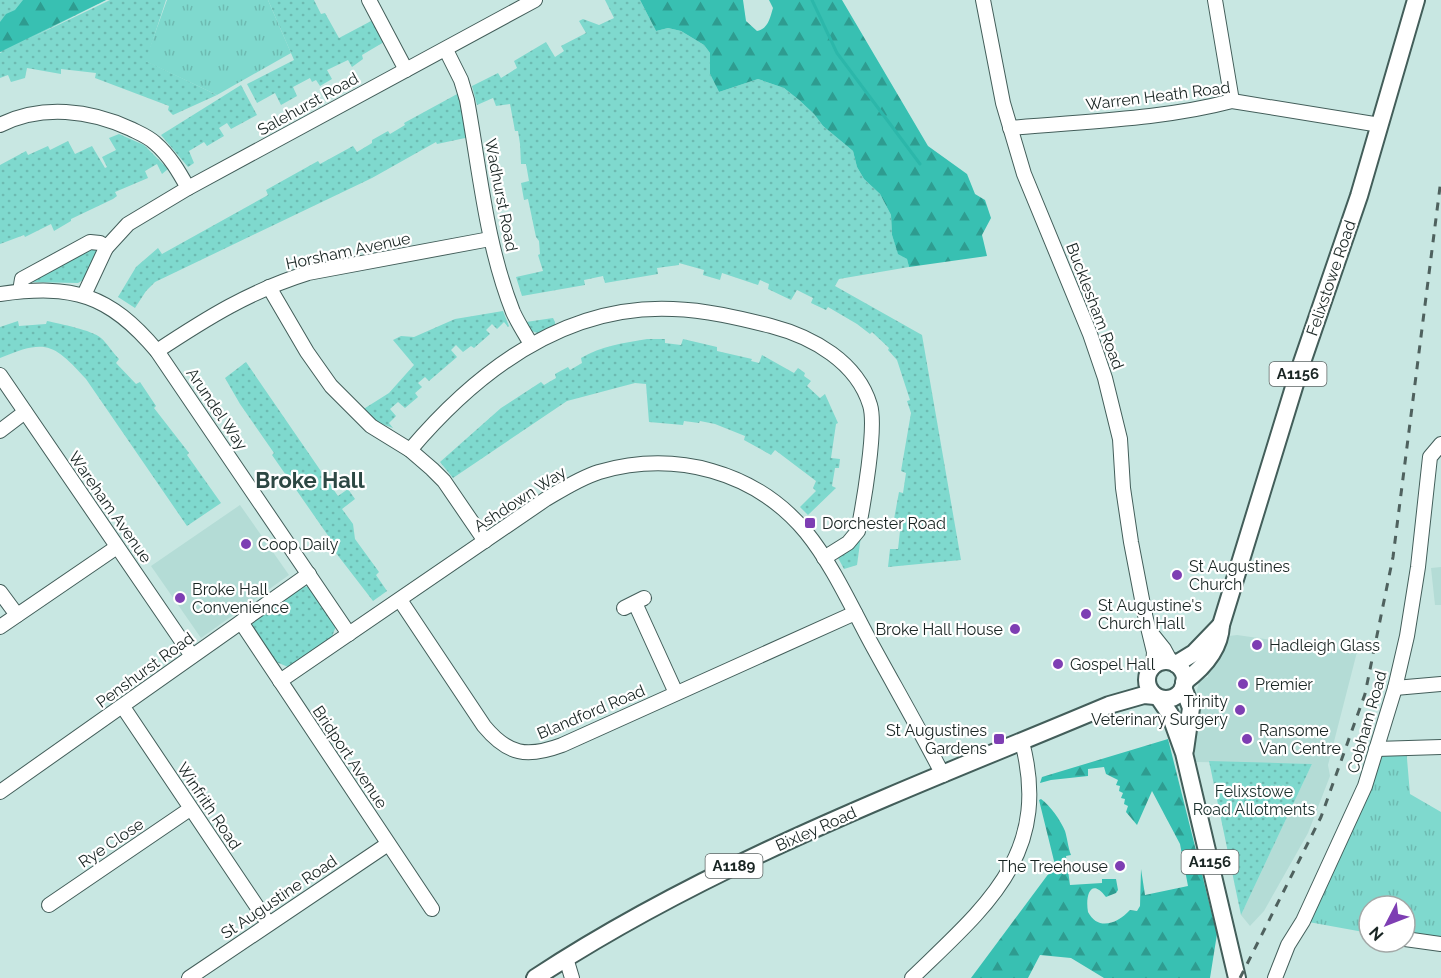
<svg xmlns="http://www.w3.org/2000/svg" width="1441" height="978" font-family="Raleway,sans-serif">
<defs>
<pattern id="grass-dots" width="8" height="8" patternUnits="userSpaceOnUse" patternTransform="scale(1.5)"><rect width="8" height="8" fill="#7fd9ce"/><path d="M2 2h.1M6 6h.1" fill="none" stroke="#6dbab1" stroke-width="1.8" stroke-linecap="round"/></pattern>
<pattern id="forest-firs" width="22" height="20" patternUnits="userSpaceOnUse" patternTransform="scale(1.5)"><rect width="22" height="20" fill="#38c0b2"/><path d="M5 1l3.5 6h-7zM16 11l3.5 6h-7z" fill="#2e9c90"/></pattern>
<pattern id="park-tufts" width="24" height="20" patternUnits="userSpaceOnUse" patternTransform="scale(1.5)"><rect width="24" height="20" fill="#7fd9ce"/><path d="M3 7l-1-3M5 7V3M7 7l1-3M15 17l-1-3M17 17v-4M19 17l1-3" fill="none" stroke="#6dbab1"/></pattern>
</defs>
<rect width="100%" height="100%" fill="#c8e7e2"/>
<g fill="#b4dcd6">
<path d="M240,505L289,575L201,638L151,566Z"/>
<path d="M1441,567V605H1435L1431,568Z"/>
<path d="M1237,635L1357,652L1328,765L1330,776L1308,833L1264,911L1250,926L1241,915L1312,764L1196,762L1193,744L1197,690L1200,679L1208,677V671L1229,636Z"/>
</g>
<g fill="url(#grass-dots)">
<path d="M0,0H106L31,38L110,0H166L146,61L217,95L173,115L168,110L169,106L95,78L96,73L61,69V74L27,68L25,78L11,82L8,75L0,78V53L2,52H0Z"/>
<path d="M268,0H314L321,14L325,13L339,38L373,20L384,42L362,55L363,59L352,67L348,60L327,70L332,79L320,86L316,80L312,82L310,78L293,87L297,96L281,105L275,93L257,103L247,84L294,60Z"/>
<path d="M605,0H640L656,31L668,28L681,31L704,45L710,53V74L719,92L758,79L784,88L799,100L814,114L823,126L853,151L857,167L864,179L880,194L891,215L892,235L898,253L907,259L909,267L839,279L835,286L922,335L961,560L888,567L890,549H898L900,531L892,530L899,492L903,493L906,473L901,471L911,413L907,401L910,400L897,360L888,350L889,348L872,332L870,334L857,324L828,307L826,310L811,303L813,298L797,290L791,300L768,289L769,284L760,280L758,285L722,273L720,280L703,275L704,270L679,263V265L657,268L658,274L605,283L603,276L584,280L585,285L522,296L516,277L543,271L538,255L540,254L539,241L536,237L528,199L524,200L521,183L529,181L526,164H521L520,144L518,131H515L510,104L496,106L493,98L477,105L472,86L498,73L501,78L517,68L514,61L546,42L555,57L564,51L561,46L586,33L579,21L583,19L599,25L614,18Z"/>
<path d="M241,85L257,115L231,129L227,123L219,128L224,136L207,146L204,142L189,151L194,163L188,167L161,135Z"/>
<path d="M459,93L470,137L437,144L436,142L372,178L155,282L146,291L135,308L118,297L136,267L158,248L162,254L268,195L266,190L318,161L320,164L353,146L357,152L372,143V140L388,131L390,134L405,125L404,123Z"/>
<path d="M119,134L144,145L168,169L162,174L157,164L145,171L148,178L115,192L117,196L113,199L71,219V221L54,231L51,224L25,237L24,235L0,244V165L26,151L28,155L48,146L50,150L68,141L75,154L92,146L105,168L107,167L102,157L116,150L109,138Z"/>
<path d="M93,246L99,250L83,280L78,283L29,282Z"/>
<path d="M503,311L509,326L508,327L504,322L497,329L492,324L486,330L490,334L474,348L471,346L463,352L456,345L451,350L457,357L429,381L425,377L418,383L422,387L415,393L418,397L405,408L398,402L390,409L396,416L389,423L393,428L379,423L362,410L389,393L414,365L393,340L401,336L414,337L455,319Z"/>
<path d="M553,318L555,322V328L538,333L531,331L526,322Z"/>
<path d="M18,321L19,326L46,324L47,321C60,324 92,330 101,338C106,342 113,353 119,359L116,363L136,384L140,382L156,406L154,408L189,453L187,455L221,503L187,526L86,379C53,343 46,339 0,358V327Z"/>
<path d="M647,339H665V343L681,345L683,339L717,347V351L752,359L751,361L759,363L762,355L794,373L798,368L805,373L804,376L811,381L807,386L820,398L825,394L838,423L836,424L831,458L840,459L839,468H835L832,486L836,488L808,515L800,507L816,491L813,488L816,481L775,450L771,455L744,440L745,436L715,424L700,421L699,423L684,421L683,425L649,422L646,384L635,383L567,401L453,478L440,462L501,408L541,382L544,385L556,378L555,374L568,367L570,370L582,363L581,358C601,346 624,343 647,339Z"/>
<path d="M246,362L338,496L348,489L355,499L342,509L353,524L355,539L379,572L376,575L387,591L373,601L336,553L338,550L272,455L274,453L240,404L225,378Z"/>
<path d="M861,536L857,565L844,569L837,556Z"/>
<path d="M302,586L310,587L336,626L332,637L293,666L288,667L274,661L252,627L253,621Z"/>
<path d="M1209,761L1312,764L1241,915Z"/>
</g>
<g fill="url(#forest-firs)">
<path d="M23,0H106L0,52V22L6,14L15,10Z"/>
<path d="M640,0H743L746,21L757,31C768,29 770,18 773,8L769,0H842L928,146L967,174L975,194L985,200L991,218L982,235L987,256L909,267L907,259L898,254L892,235L891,215L880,194L864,179L857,167L853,151L823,126L814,114L799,100L784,88L758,79L719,92L710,74V53L704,45L681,31L668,28L656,31Z"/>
<path d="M1168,739L1217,934L1210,978H1104L1071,958L1040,955L1028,978H971L1055,865L1039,800L1041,799C1050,805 1061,821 1065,831C1067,837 1068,847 1071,855L1066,856L1070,885L1102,883V879H1116L1118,890L1116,893L1106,897C1091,877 1085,895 1088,912C1098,931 1117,924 1130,910L1137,911L1140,906L1141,869L1145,895L1188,886L1180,844L1152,791L1137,825L1126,812L1128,806L1124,804L1125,799L1121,798L1123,793L1119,791L1120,786L1116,785L1118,780L1106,774L1104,767L1088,769V776L1051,780L1040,783L1042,777Z"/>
</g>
<g fill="url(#park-tufts)">
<path d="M167,0H268L291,53L217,95L145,61Z"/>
<path d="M1406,747L1410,794L1441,812V944L1405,939V906H1369V933L1303,921L1376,749Z"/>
</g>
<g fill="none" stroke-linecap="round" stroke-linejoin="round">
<path stroke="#2cb7aa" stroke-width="3" d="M812,0L837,53L920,164"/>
<g stroke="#435e5a" stroke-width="16">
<g id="minor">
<path d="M369,0L406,70"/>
<path d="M983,0L1003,103L1024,174L1090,334L1105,378L1120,439L1123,488L1131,542L1145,615L1154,652L1153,665"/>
<path d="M1215,0L1232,101"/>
<path d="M446,50L461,80L467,100C480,171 486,244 513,312C518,323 525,334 531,344"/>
<path d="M0,125C42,104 90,110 131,129C139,133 149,137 155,143C170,156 179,172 188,188"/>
<path d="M1010,128C1083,121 1160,120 1232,101L1380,125"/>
<path d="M269,287L307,352L331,386L371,426L410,450L432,469L444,481L485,541"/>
<path d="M20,291L22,279L90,242L100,243L106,248L128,224L188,188L535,0"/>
<path d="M0,294C73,284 109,294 157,351L349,634"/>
<path d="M84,295L106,248"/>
<path d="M157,351C207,318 250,291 308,273L490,239"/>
<path d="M0,375L192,656"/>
<path d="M0,431L25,412"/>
<path d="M410,450C477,371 564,304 673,309C706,310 739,318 771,326C813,337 857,362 870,405C877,427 863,506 858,531L848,543L824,558"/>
<path d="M0,592L17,615"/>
<path d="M400,600L484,726C508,755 527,758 562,745L855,613"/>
<path d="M635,603L676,693"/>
<path d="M624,608L644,598"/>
<path d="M241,622L432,909"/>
<path d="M0,627L117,547"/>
<path d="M1152,634L1164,649L1171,662"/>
<path d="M280,681L546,499C563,489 580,478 599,472C675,450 755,471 806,532C832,564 851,606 871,643C895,687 920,730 943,775"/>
<path d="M1395,688L1441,684"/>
<path d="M123,707L268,923"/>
<path d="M1376,749L1441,747"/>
<path d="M0,792L309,574"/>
<path d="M49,905L190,809"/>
<path d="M1405,939L1441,944"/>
<path d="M566,958L572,978"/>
<path d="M189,978L388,844"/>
<path d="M912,978C985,907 1052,855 1022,742"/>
<path d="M1275,978L1288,945L1303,921L1365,786L1395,688L1407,636L1418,567L1430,457L1441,444"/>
</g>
</g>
<g stroke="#435e5a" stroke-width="20">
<g id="major">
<circle cx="1166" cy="680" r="19"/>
<path d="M1176,664L1194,653L1221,625"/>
<path d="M1184,682C1203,668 1220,649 1221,625L1298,374L1359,196L1416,0"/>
<path d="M1183,687L1191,708L1185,750"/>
<path d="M1159,698L1170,714L1184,753L1237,978"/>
<path d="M535,978C713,861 914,787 1109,705L1144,695L1155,696"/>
</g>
</g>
<use href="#minor" stroke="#fff" stroke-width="14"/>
<use href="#major" stroke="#fff" stroke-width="16"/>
<path stroke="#4f615e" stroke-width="3" stroke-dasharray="8 8" stroke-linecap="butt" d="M1240,978L1321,817L1365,694L1393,557L1441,179"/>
</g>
<g fill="#7e3eb3" stroke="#fff" stroke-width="2">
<rect x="804" y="517" width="12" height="12" rx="3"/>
<circle cx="246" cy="544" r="6"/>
<circle cx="1177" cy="575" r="6"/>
<circle cx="180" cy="598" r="6"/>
<circle cx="1086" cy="614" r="6"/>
<circle cx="1015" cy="629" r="6"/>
<circle cx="1257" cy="645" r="6"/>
<circle cx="1058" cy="664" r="6"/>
<circle cx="1243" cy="684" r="6"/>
<circle cx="1240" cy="710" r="6"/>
<rect x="993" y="733" width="12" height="12" rx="3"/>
<circle cx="1247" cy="739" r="6"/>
<circle cx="1120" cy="866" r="6"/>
</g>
<g text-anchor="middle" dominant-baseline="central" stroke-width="4.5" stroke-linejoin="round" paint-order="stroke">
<g fill="#fff" stroke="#5e6665" stroke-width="1.5">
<rect x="1269.5" y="362" width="57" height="24" rx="4.5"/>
<rect x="1181.5" y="850" width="57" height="24" rx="4.5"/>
<rect x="705.5" y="854" width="57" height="24" rx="4.5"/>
</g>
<g font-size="15" font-weight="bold" fill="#192523">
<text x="1298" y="374">A1156</text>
<text x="1210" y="862">A1156</text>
<text x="734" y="866">A1189</text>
</g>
<g font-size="16" fill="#192523" stroke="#fff">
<text transform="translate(1158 96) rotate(-7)">Warren Heath Road</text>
<text transform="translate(308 104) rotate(-29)">Salehurst Road</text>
<text transform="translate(501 195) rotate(79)">Wadhurst Road</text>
<text transform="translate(348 251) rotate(-12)">Horsham Avenue</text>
<text transform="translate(1331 278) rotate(-71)">Felixstowe Road</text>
<text transform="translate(1095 306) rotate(69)">Bucklesham Road</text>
<text transform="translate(217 409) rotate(56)">Arundel Way</text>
<text transform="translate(520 499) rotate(-33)">Ashdown Way</text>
<text transform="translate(110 507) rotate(55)">Wareham Avenue</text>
<text transform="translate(145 670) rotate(-36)">Penshurst Road</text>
<text transform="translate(591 712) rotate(-23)">Blandford Road</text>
<text transform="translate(1367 722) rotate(-74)">Cobham Road</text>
<text transform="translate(350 757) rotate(56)">Bridport Avenue</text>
<text transform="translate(209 806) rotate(56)">Winfrith Road</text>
<text transform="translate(816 829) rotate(-24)">Bixley Road</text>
<text transform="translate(111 843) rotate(-34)">Rye Close</text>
<text transform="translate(279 897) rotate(-34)">St Augustine Road</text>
</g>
<g font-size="16" fill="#192523" stroke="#fff" text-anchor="start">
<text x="822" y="523">Dorchester Road</text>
<text x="258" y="544">Coop Daily</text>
<text x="1189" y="566">St Augustines<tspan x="1189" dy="18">Church</tspan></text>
<text x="192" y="589">Broke Hall<tspan x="192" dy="18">Convenience</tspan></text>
<text x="1098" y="605">St Augustine's<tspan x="1098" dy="18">Church Hall</tspan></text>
<text x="1003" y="629" text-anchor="end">Broke Hall House</text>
<text x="1269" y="645">Hadleigh Glass</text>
<text x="1070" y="664">Gospel Hall</text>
<text x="1255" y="684">Premier</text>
<text x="1228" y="701" text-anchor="end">Trinity<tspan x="1228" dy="18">Veterinary Surgery</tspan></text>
<text x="987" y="730" text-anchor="end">St Augustines<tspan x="987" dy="18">Gardens</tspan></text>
<text x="1259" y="730">Ransome<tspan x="1259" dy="18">Van Centre</tspan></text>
<text x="1108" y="866" text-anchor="end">The Treehouse</text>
</g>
<g font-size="16" fill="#1c322f" stroke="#fff">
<text x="1254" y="791">Felixstowe<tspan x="1254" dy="18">Road Allotments</tspan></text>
</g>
<g font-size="22" font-weight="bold" fill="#2c4743" stroke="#fff">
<text x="310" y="480">Broke Hall</text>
</g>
</g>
<g transform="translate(1387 924) rotate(228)"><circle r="28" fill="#ffffff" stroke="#a3a8a7" stroke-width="1.5"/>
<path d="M0-4.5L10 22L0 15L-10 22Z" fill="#7e3eb3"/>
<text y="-9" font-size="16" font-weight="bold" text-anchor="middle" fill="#192523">N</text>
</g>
</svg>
